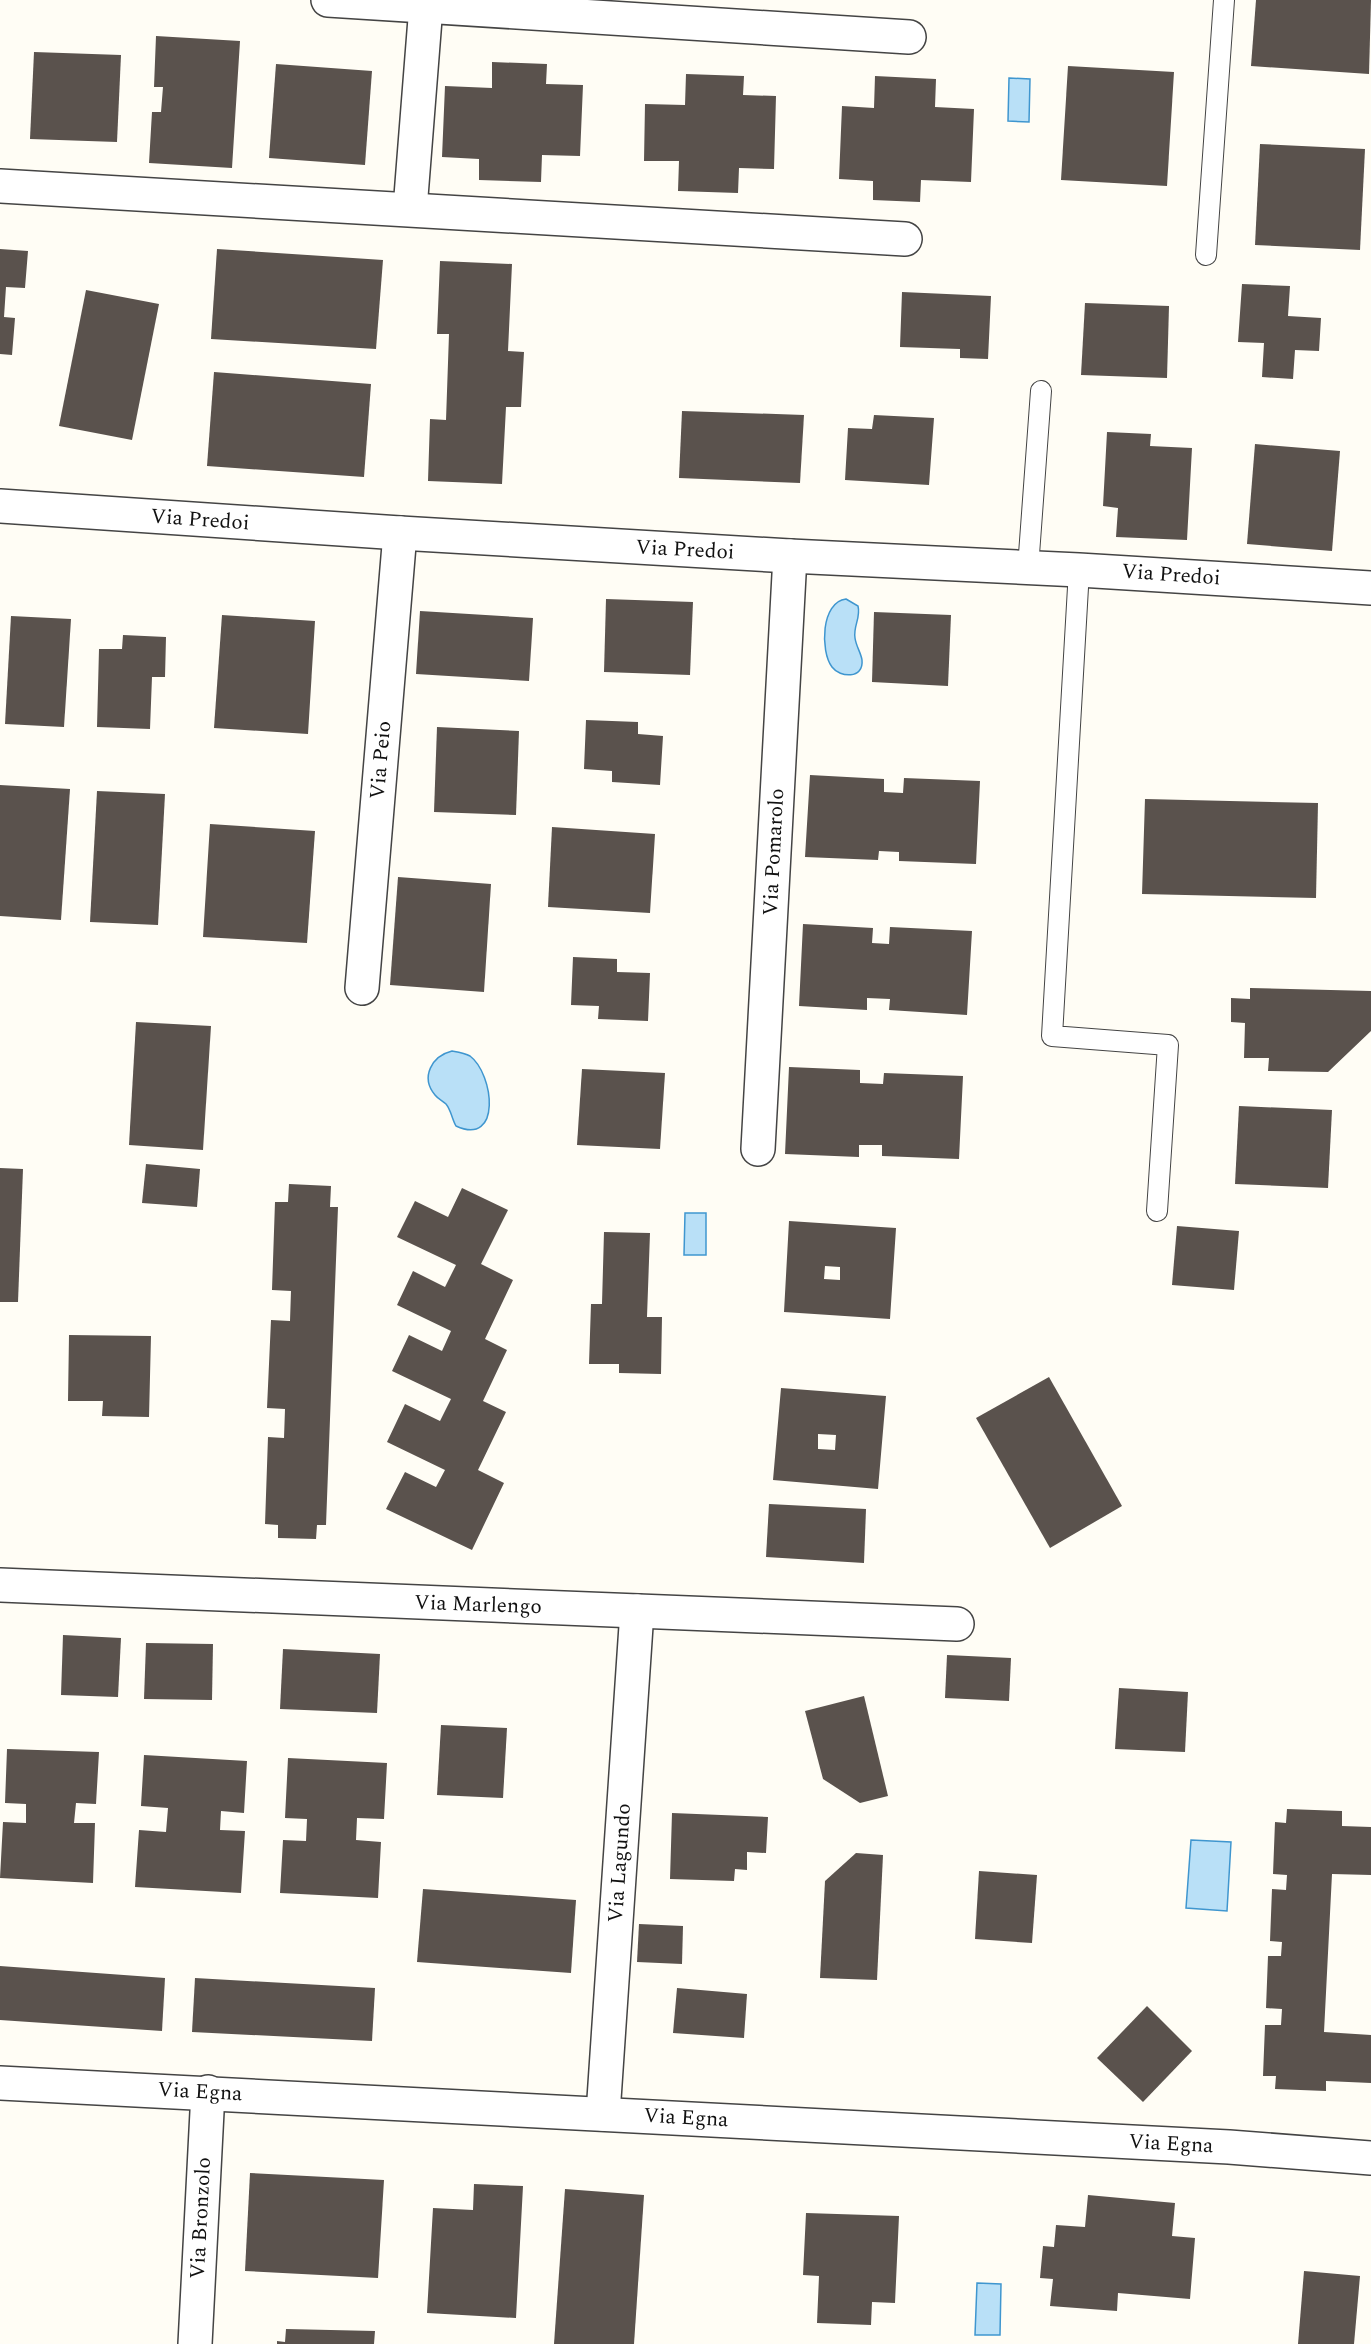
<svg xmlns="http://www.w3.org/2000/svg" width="1371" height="2344" font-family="Spectral,serif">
<rect width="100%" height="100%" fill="#fffdf5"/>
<g fill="#b9e0f7" stroke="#3f96cf" stroke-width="1.5">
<path d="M1009,78L1030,79L1029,122L1008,121Z"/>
<path d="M846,599L858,606C861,618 853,626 855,638C856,646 861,653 862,660C864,679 840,678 832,667C820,651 821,602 846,599Z"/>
<path d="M452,1051C458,1052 465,1053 470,1056C494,1074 502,1147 456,1126C452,1119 451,1110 446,1104C443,1101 438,1099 435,1095C420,1077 432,1056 452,1051Z"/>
<path d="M685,1213H706V1255H684Z"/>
<path d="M1191,1840L1231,1842L1227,1911L1186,1908Z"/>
<path d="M977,2283L1001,2284L1000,2335H975Z"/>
</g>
<g fill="#5a524d" fill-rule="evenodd">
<path d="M1256,0H1371L1369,74L1251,66Z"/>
<path d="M156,36L240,41L232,168L149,163L152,112H161L163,87H154Z"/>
<path d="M34,52L121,55L117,142L30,139Z"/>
<path d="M492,62L547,64L546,84L583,85L580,156L542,155L541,182L479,180V159L442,157L445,86L492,88Z"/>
<path d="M276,64L372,71L365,165L269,158Z"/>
<path d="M1068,66L1174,72L1167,186L1061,180Z"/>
<path d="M686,74L744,76L743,95L776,96L774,169L739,168L738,193L678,191L679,161H644L645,104L685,105Z"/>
<path d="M875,76L936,79L935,107L974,109L971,182L921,180L920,202L873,200V181L839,179L842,106L874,108Z"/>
<path d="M1260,144L1365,149L1360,250L1255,245Z"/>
<path d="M0,249L28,251L25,288L6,287L4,317L15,318L12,355L0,354Z"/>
<path d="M217,249L383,260L376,349L211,339Z"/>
<path d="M440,261L512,264L508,351L524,352L521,407H506L502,484L428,481L430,419L446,420L449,334H437Z"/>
<path d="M1242,284L1290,286L1288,316L1321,318L1319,351L1295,350L1293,379L1262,377L1264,343L1238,342Z"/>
<path d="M86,290L159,304L132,440L59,426Z"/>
<path d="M902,292L991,296L988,359L960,358V349L900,347Z"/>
<path d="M1085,303L1169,306L1167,378L1081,375Z"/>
<path d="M214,372L371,384L364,477L207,466Z"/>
<path d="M682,411L804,415L800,483L679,478Z"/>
<path d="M874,415L934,418L929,485L845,480L848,428L872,429Z"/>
<path d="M1107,432L1151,434L1150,446L1192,448L1187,540L1116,537L1118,508L1103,506Z"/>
<path d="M1255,444L1340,451L1332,551L1247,544Z"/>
<path d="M606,599L693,602L690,675L604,672Z"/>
<path d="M420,611L533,618L529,681L416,674Z"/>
<path d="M874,612L951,615L948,686L872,682Z"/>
<path d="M222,615L315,621L308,734L214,728Z"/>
<path d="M11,616L71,619L64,727L5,724Z"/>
<path d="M123,635L166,637L165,677H152L150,729L97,727L99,649H122Z"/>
<path d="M586,720L638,722V734L663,736L660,785L612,782V771L584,769Z"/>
<path d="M437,727L519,731L516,815L434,812Z"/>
<path d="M810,775L884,779V792L903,793L904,778L980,781L976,864L899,861V852L879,851L878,860L805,857Z"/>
<path d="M0,785L70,789L61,920L0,916Z"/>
<path d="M97,791L165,794L158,925L90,922Z"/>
<path d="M1145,799L1318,803L1316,898L1142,894Z"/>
<path d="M210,824L315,831L307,943L203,937Z"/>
<path d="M552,827L655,834L650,913L548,907Z"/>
<path d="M398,877L491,884L484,992L390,985Z"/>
<path d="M803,924L873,928L872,943L889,944L890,927L972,931L967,1015L889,1010L890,999L867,998V1010L799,1006Z"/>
<path d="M573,957L617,959V972L650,973L648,1021L598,1019L599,1006L571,1005Z"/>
<path d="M1250,988L1371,991V1031L1328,1072L1268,1071L1269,1058H1244L1245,1023L1231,1022V998L1250,999Z"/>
<path d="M136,1022L211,1026L203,1150L129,1145Z"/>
<path d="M789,1067L860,1070V1083L883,1084L884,1073L963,1076L959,1159L882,1156V1145H859V1157L785,1154Z"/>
<path d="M582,1069L665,1073L660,1149L577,1145Z"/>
<path d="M1239,1106L1332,1110L1328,1188L1235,1184Z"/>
<path d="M146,1164L200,1169L197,1207L142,1203Z"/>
<path d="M0,1168L23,1169L18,1302H0Z"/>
<path d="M289,1184L331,1186L330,1207H338L326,1525H317L316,1539L278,1538V1525L265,1524L268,1437L284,1438L285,1409L267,1408L271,1320L290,1321L291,1291L272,1290L275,1202H288Z"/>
<path d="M462,1188L508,1210L481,1264L513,1280L485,1339L507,1350L483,1401L506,1412L478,1470L504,1483L472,1550L386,1509L405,1472L436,1487L445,1470L387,1442L405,1404L440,1421L451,1399L392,1371L409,1335L442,1351L451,1331L397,1305L413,1271L445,1287L456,1265L397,1237L415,1201L448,1217Z"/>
<path d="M789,1221L896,1228L890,1319L784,1312ZM825,1266L840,1267V1280L824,1279Z"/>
<path d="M1177,1226L1239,1231L1234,1290L1172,1285Z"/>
<path d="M604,1232L650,1233L647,1317H662L661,1374L619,1373V1364H589L591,1304H602Z"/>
<path d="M69,1335L151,1336L149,1417L102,1416L103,1401H68Z"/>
<path d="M1049,1377L1122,1506L1050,1548L976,1418Z"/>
<path d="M781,1388L886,1396L878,1489L773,1480ZM818,1434L836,1435L835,1450L818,1449Z"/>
<path d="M769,1504L866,1509L864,1563L766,1557Z"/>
<path d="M63,1635L121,1638L118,1697L61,1695Z"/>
<path d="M146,1643L213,1644L212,1700L144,1699Z"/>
<path d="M283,1649L380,1654L377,1713L280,1709Z"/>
<path d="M947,1655L1011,1658L1009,1701L945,1698Z"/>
<path d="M1119,1688L1188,1692L1185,1752L1115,1749Z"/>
<path d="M864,1696L888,1796L860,1803L823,1779L805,1711Z"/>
<path d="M441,1725L507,1728L503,1798L437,1795Z"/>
<path d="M7,1749L99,1752L96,1804L76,1803L74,1823H95L93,1883L0,1878L3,1822L26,1823V1804L5,1803Z"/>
<path d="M144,1755L247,1761L244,1813L221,1811L220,1830L245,1831L241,1893L135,1887L139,1830L166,1832L168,1808L141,1806Z"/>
<path d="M288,1758L387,1763L384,1819L357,1818L356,1840L381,1842L378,1898L280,1893L283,1840L306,1841L307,1819L285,1818Z"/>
<path d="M1287,1809L1342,1811V1826L1371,1827V1875L1332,1874L1324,2032L1371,2035V2083L1326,2081V2091L1275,2089L1276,2076H1263L1265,2025H1281L1282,2009L1266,2008L1268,1956H1281L1282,1942L1270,1941L1272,1889L1286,1890L1287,1875L1273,1874L1275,1822L1286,1823Z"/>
<path d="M672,1813L768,1817L766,1853L747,1852V1870L735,1869L734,1881L670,1879Z"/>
<path d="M856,1853L883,1855L877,1980L820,1978L825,1881Z"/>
<path d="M979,1871L1037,1875L1032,1943L975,1939Z"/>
<path d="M423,1889L576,1900L571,1973L417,1962Z"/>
<path d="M639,1924L683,1926L682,1964L637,1962Z"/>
<path d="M0,1966L165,1978L162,2031L0,2020Z"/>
<path d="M195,1978L375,1988L372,2041L192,2032Z"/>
<path d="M677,1988L747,1994L744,2038L673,2033Z"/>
<path d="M1147,2006L1192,2051L1143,2102L1097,2058Z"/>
<path d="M250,2173L384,2180L378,2278L245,2271Z"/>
<path d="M474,2184L523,2186L516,2318L427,2313L433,2208L473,2210Z"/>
<path d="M565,2189L644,2195L634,2344H554Z"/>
<path d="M1088,2195L1175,2203L1172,2236L1195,2238L1190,2299L1118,2293L1117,2311L1050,2306L1053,2279L1040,2278L1043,2246L1054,2247L1056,2225L1085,2227Z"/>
<path d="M806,2213L899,2216L895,2303L872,2302L871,2325L817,2323L819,2276L803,2275Z"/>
<path d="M1304,2271L1360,2276L1354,2344H1298Z"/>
<path d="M286,2329L375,2331L374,2344H277V2341L285,2342Z"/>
</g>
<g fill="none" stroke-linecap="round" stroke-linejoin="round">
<g stroke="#444" stroke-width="22">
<g id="service">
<path d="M1206,255L1224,0"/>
<path d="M1028,568L1041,391"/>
<path d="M1079,570L1052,1036L1168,1045L1157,1211"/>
</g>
</g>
<g stroke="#444" stroke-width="36">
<g id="minor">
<path d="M328,0L909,37"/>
<path d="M0,186L905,239"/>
<path d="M410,209L426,6"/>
<path d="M0,506L400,533L790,556L1079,570L1371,588"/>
<path d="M362,988L400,533"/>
<path d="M758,1149L790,556"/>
<path d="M0,1585L957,1624"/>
<path d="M0,2083L1229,2147L1371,2158"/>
<path d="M603,2114L637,1611"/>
<path d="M195,2344L208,2092"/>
</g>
</g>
<use href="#service" stroke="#fff" stroke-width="20"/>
<use href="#minor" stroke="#fff" stroke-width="33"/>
</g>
<g text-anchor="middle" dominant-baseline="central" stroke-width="6" stroke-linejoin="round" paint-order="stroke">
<g font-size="21" fill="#111" stroke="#fff">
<text transform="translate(200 520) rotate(4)">Via Predoi</text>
<text transform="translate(685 550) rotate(3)">Via Predoi</text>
<text transform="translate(1171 575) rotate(4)">Via Predoi</text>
<text transform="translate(381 760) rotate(-85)">Via Peio</text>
<text transform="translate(774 852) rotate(-87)">Via Pomarolo</text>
<text transform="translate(478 1605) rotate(2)">Via Marlengo</text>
<text transform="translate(620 1863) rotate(-86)">Via Lagundo</text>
<text transform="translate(200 2092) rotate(3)">Via Egna</text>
<text transform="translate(686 2118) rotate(3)">Via Egna</text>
<text transform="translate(1171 2144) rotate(3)">Via Egna</text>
<text transform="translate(201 2218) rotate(-87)">Via Bronzolo</text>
</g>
</g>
</svg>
